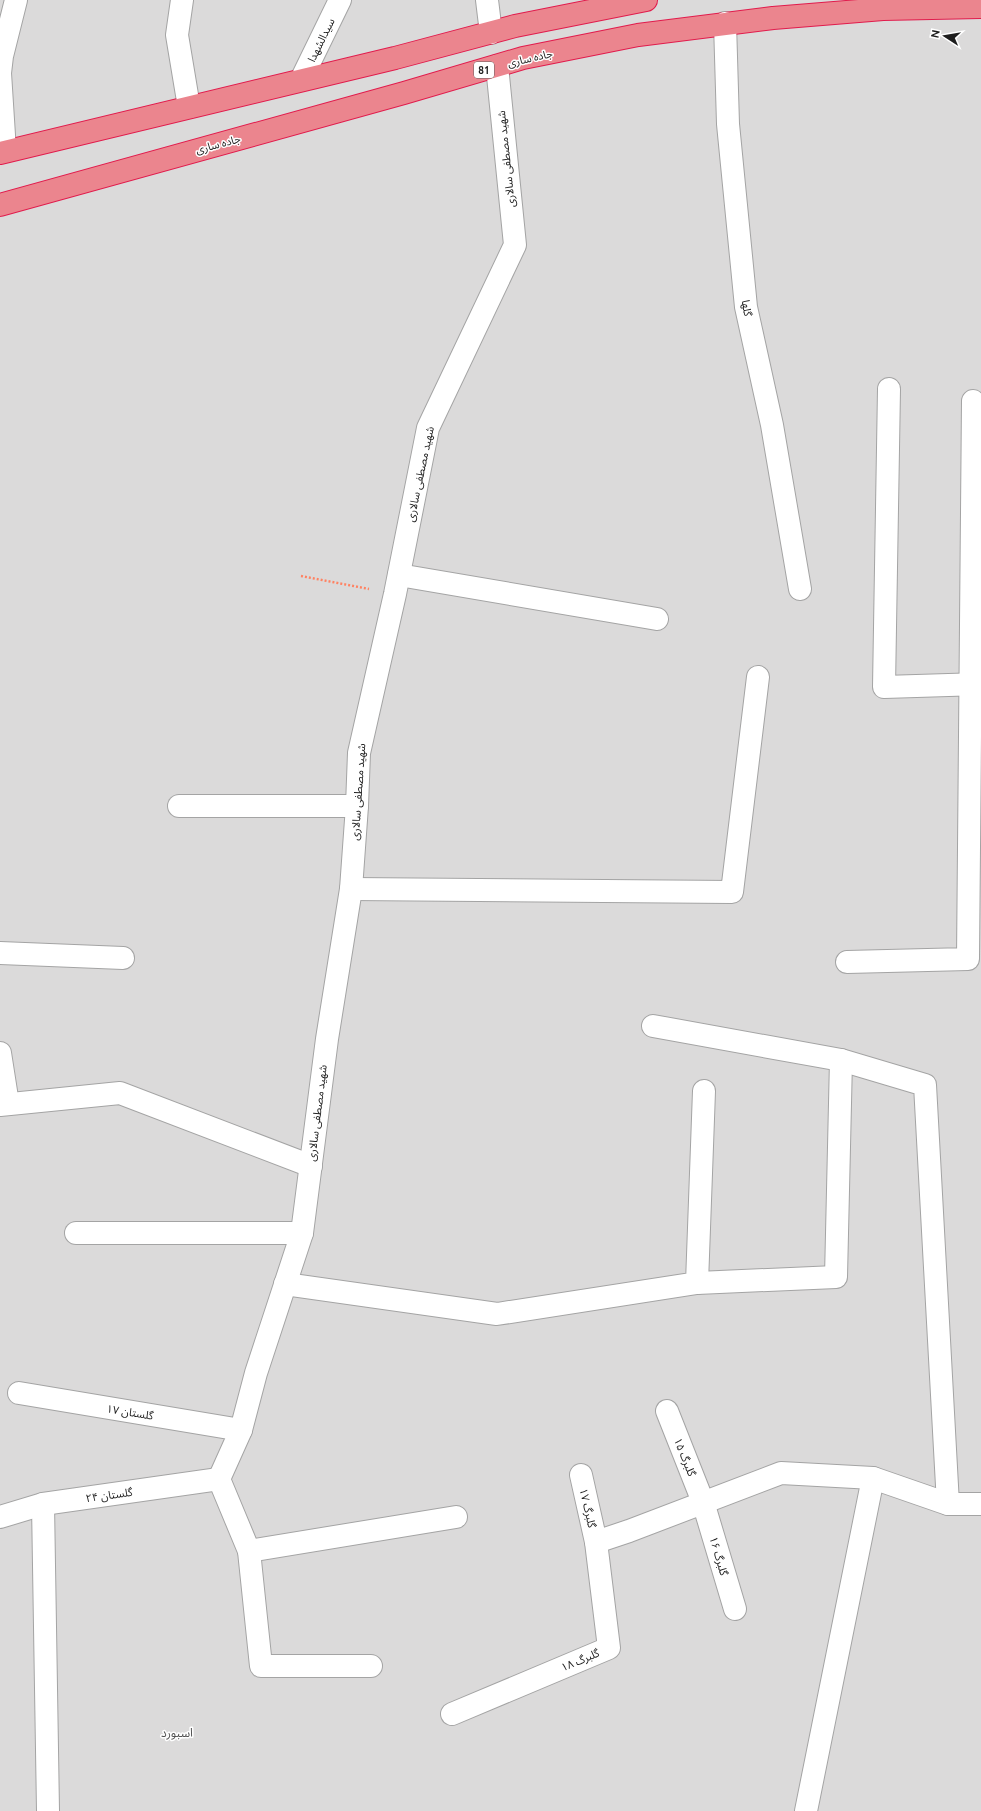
<svg xmlns="http://www.w3.org/2000/svg" width="981" height="1811" font-family="Ubuntu,'Noto Sans Arabic',sans-serif">
<rect width="100%" height="100%" fill="#efece2"/>
<rect fill="#dbdada" x="0" y="0" width="981" height="1811"/>
<g fill="none" stroke-linecap="round" stroke-linejoin="round">
<g stroke="#a4a4a4" stroke-width="24">
<g id="minor">
<path d="M182,0L177,35L189,107"/>
<path d="M487,0L491,33"/>
<path d="M725,23L728,124L746,307L772,425L800,589"/>
<path d="M301,80L340,0"/>
<path d="M5,151L0,73L2,56L16,0"/>
<path d="M889,389L884,687L981,684"/>
<path d="M399,575L657,619"/>
<path d="M179,806H357"/>
<path d="M351,889L732,892L758,677"/>
<path d="M0,953L123,958"/>
<path d="M847,962L968,959L973,401"/>
<path d="M653,1026L841,1060L925,1085L948,1504"/>
<path d="M0,1053L8,1104"/>
<path d="M0,1105L120,1093L311,1166"/>
<path d="M76,1233H302"/>
<path d="M697,1283L836,1277L841,1060"/>
<path d="M285,1284L497,1314L697,1283L704,1091"/>
<path d="M19,1393L241,1430"/>
<path d="M667,1411L703,1502L735,1609"/>
<path d="M219,1479L241,1430L256,1373L302,1233L327,1039L351,889L357,806L359,753L395,594L428,428L515,245L497,66"/>
<path d="M219,1479L249,1551L261,1666H371"/>
<path d="M43,1504L48,1811"/>
<path d="M0,1517L43,1504L219,1479"/>
<path d="M596,1542L629,1531L781,1473L873,1478L948,1504H981"/>
<path d="M249,1551L456,1517"/>
<path d="M452,1714L609,1648L596,1542L581,1475"/>
<path d="M806,1811L873,1478"/>
</g>
</g>
<g stroke="#e11b4c" stroke-width="24">
<g id="highway">
<path d="M0,153L395,58L515,26L646,0"/>
<path d="M0,205L404,93L523,58L638,35L773,18L883,9L981,7"/>
</g>
</g>
<path stroke="#ff8262" stroke-width="2.5" stroke-dasharray="2 2" stroke-linecap="butt" d="M301,576L369,589"/>
<use href="#minor" stroke="#fff" stroke-width="22"/>
<use href="#highway" stroke="#eb858e" stroke-width="22"/>
</g>
<g text-anchor="middle" dominant-baseline="central" stroke-width="3" stroke-linejoin="round" paint-order="stroke">
<rect fill="#fff" stroke="#616161" stroke-width="1" x="474" y="62" width="20" height="16" rx="3"/>
<g font-size="10" font-weight="bold" fill="#1d1d1d">
<text x="484" y="70">81</text>
</g>
<g font-size="11" fill="#1d1d1d" stroke="#fff">
<text transform="translate(321 40) rotate(-64)">سیدالشهدا</text>
<text transform="translate(530 58) rotate(-13)">جاده ساری</text>
<text transform="translate(218 144) rotate(-15)">جاده ساری</text>
<text transform="translate(506 159) rotate(-96)">شهید مصطفی سالاری</text>
<text transform="translate(747 308) rotate(81)">گلها</text>
<text transform="translate(420 474) rotate(-78)">شهید مصطفی سالاری</text>
<text transform="translate(358 792) rotate(-86)">شهید مصطفی سالاری</text>
<text transform="translate(317 1113) rotate(-83)">شهید مصطفی سالاری</text>
<text transform="translate(130 1412) rotate(9)">گلستان ۱۷</text>
<text transform="translate(685 1457) rotate(68)">گلبرگ ۱۵</text>
<text transform="translate(109 1495) rotate(-8)">گلستان ۲۴</text>
<text transform="translate(588 1508) rotate(77)">گلبرگ ۱۷</text>
<text transform="translate(719 1556) rotate(74)">گلبرگ ۱۶</text>
<text transform="translate(580 1660) rotate(-23)">گلبرگ ۱۸</text>
</g>
<g font-size="12" fill="#505050" stroke="#fff">
<text x="177" y="1732">اسبورد</text>
</g>
</g>
<g transform="translate(945 36) rotate(282)" stroke="#ffffff" stroke-width="3" paint-order="stroke">
<path d="M0-3L7 15L0 10L-7 15Z" fill="#1d1d1d"/>
<text y="-6" font-size="11" font-weight="bold" text-anchor="middle" fill="#1d1d1d">N</text>
</g>
</svg>
